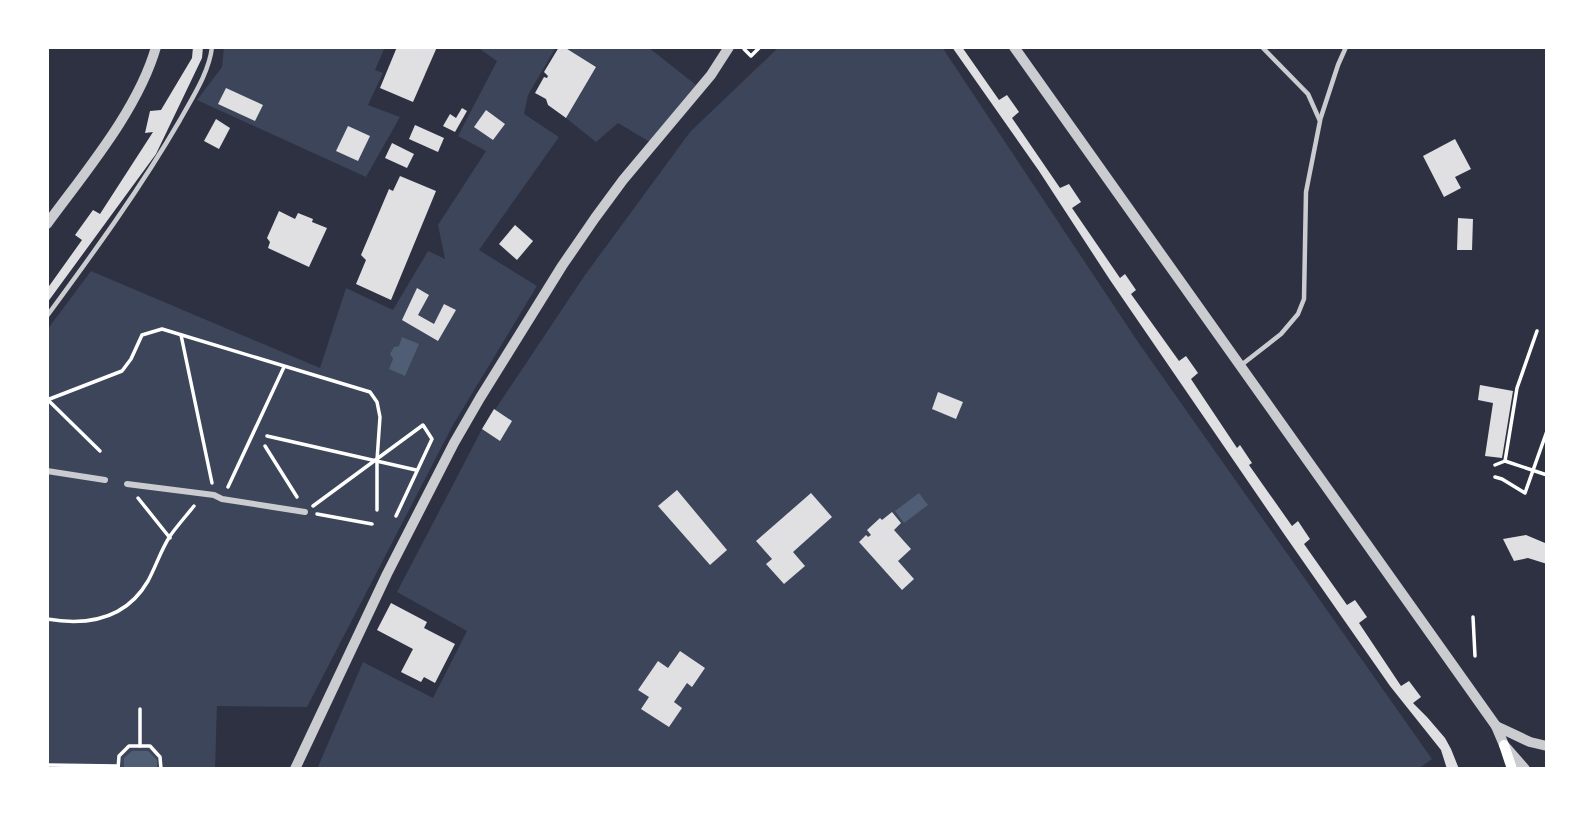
<svg xmlns="http://www.w3.org/2000/svg" width="1594" height="816" font-family="Raleway,sans-serif">
<rect width="100%" height="100%" fill="#2d3142"/>
<g fill="#3c4559">
<path d="M224,47H385L375,70L383,73L368,105L400,117L366,177L197,100L222,67Z"/>
<path d="M477,47H556L528,95L524,114L559,137L479,250L537,286L453,425L307,707L217,706L215,769H47V330L91,271L320,368L346,288L393,310L428,251L445,259L438,225L486,151L458,136L497,61Z"/>
<path d="M564,47H648L696,85L650,142L618,123L596,142L566,118L596,67Z"/>
<path d="M779,47H942L1138,342L1432,759L1418,769H317L363,662L433,698L467,631L397,592L482,429L585,275L690,132Z"/>
</g>
<g fill="#4f5d75">
<path d="M402,337L419,344L405,376L389,369L393,359L390,354L394,347L399,346Z"/>
<path d="M919,493L928,505L904,523L895,511Z"/>
<path d="M132,751H148L157,760V769H124V758Z"/>
</g>
<g fill="#e0e0e3">
<path d="M193,47H203L202,58L156,154L47,303V289L82,240L75,235L93,210L100,214L153,132L145,133L150,111L161,110L192,58Z"/>
<path d="M397,47H437L413,102L380,88Z"/>
<path d="M559,47H564L596,67L566,118L548,105L546,99L535,93L544,77L547,78L548,76L544,72Z"/>
<path d="M952,47H962L999,100L1007,95L1019,112L1012,118L1060,188L1069,184L1081,202L1072,208L1120,278L1125,274L1136,290L1131,294L1179,361L1186,356L1198,373L1191,379L1237,448L1240,445L1252,463L1249,465L1292,526L1298,521L1310,539L1304,544L1347,605L1355,600L1367,617L1359,623L1401,686L1409,681L1421,697L1413,703L1427,717L1445,738L1451,749L1459,769H1447L1441,750L1390,686L1284,534L1110,280L1039,171Z"/>
<path d="M226,88L263,105L255,121L218,104Z"/>
<path d="M462,108L467,111L455,132L443,126L450,114L456,118Z"/>
<path d="M486,110L505,124L493,140L474,127Z"/>
<path d="M216,119L230,128L219,149L204,141Z"/>
<path d="M415,125L444,138L438,152L409,139Z"/>
<path d="M348,126L370,136L358,161L336,151Z"/>
<path d="M1455,139L1471,169L1455,177L1461,188L1444,197L1423,156Z"/>
<path d="M392,143L414,154L407,168L385,158Z"/>
<path d="M400,176L436,191L391,300L356,284L366,260L361,255L389,189L393,191Z"/>
<path d="M279,211L295,219L298,213L313,219L312,222L327,228L309,267L268,248L270,242L267,238Z"/>
<path d="M1458,218L1473,219L1472,250H1457Z"/>
<path d="M515,225L533,241L517,260L499,244Z"/>
<path d="M417,288L429,295L418,315L434,324L444,304L456,310L438,341L402,320Z"/>
<path d="M1480,385L1513,391L1502,458L1485,456L1493,403L1478,400Z"/>
<path d="M938,392L963,402L956,419L932,409Z"/>
<path d="M494,409L512,421L500,441L482,429Z"/>
<path d="M677,490L727,550L710,565L658,506Z"/>
<path d="M811,493L832,517L793,552L805,566L784,584L766,564L772,559L756,541Z"/>
<path d="M892,512L901,523L894,530L911,549L898,561L914,579L902,590L859,542L866,535L868,537L871,535L867,530L880,518L882,520Z"/>
<path d="M1526,535L1545,543L1547,538V564L1528,558L1514,561L1503,539Z"/>
<path d="M391,603L427,622L424,628L455,644L435,683L424,677L421,682L401,672L413,649L377,630Z"/>
<path d="M680,651L705,668L692,687L687,683L674,702L682,708L669,727L641,709L649,697L638,690L658,661L668,668Z"/>
</g>
<g fill="none" stroke-linecap="round" stroke-linejoin="round">
<g stroke="#fff" stroke-width="3.5">
<path d="M744,49L751,56L760,47"/>
<path d="M181,335L212,483"/>
<path d="M47,399L100,451"/>
<path d="M47,400L122,371L131,359L142,335L162,329L370,392L377,402L380,417L377,460V510"/>
<path d="M267,436L416,470"/>
<path d="M265,446L297,497"/>
<path d="M1505,461L1517,388L1537,331"/>
<path d="M1495,465L1505,461L1547,475"/>
<path d="M1495,477L1502,479L1525,493L1547,431"/>
<path d="M228,487L284,367"/>
<path d="M138,498L170,538"/>
<path d="M313,506L423,425L432,439L396,516"/>
<path d="M317,514L372,524"/>
<path d="M1473,617L1475,656"/>
<path d="M47,619C88,626 126,619 148,581C156,566 161,550 170,536C177,526 186,516 194,506"/>
<path d="M140,709V746"/>
<path d="M47,765L118,766"/>
<path d="M118,769L119,756L129,746H150L160,757L161,769"/>
<path d="M161,769H173"/>
</g>
<g stroke="#caccd0" stroke-width="4.5">
<path d="M1320,120L1338,65L1346,47"/>
<path d="M47,316C94,252 140,189 180,120C192,98 209,73 212,47"/>
<path d="M1240,366L1281,334L1298,314L1304,299L1306,192L1320,121L1308,94L1262,47"/>
</g>
<g stroke="#caccd0" stroke-width="6">
<path d="M47,471L105,480"/>
<path d="M127,484L214,495L222,499L305,512"/>
</g>
<g stroke="#caccd0" stroke-width="10">
<path d="M1014,47L1496,726L1504,745L1525,769"/>
<path d="M47,224C85,172 138,110 156,47"/>
<path d="M1496,726L1530,742L1547,746"/>
<path d="M295,769L387,574L454,443L480,398L562,266L595,218L623,180L711,75L729,47"/>
</g>
<path stroke="#fff" stroke-width="10" d="M1504,745L1512,769"/>
</g>
<rect width="1594" height="816" fill="none" stroke="#ffffff" stroke-width="98"/>
</svg>
